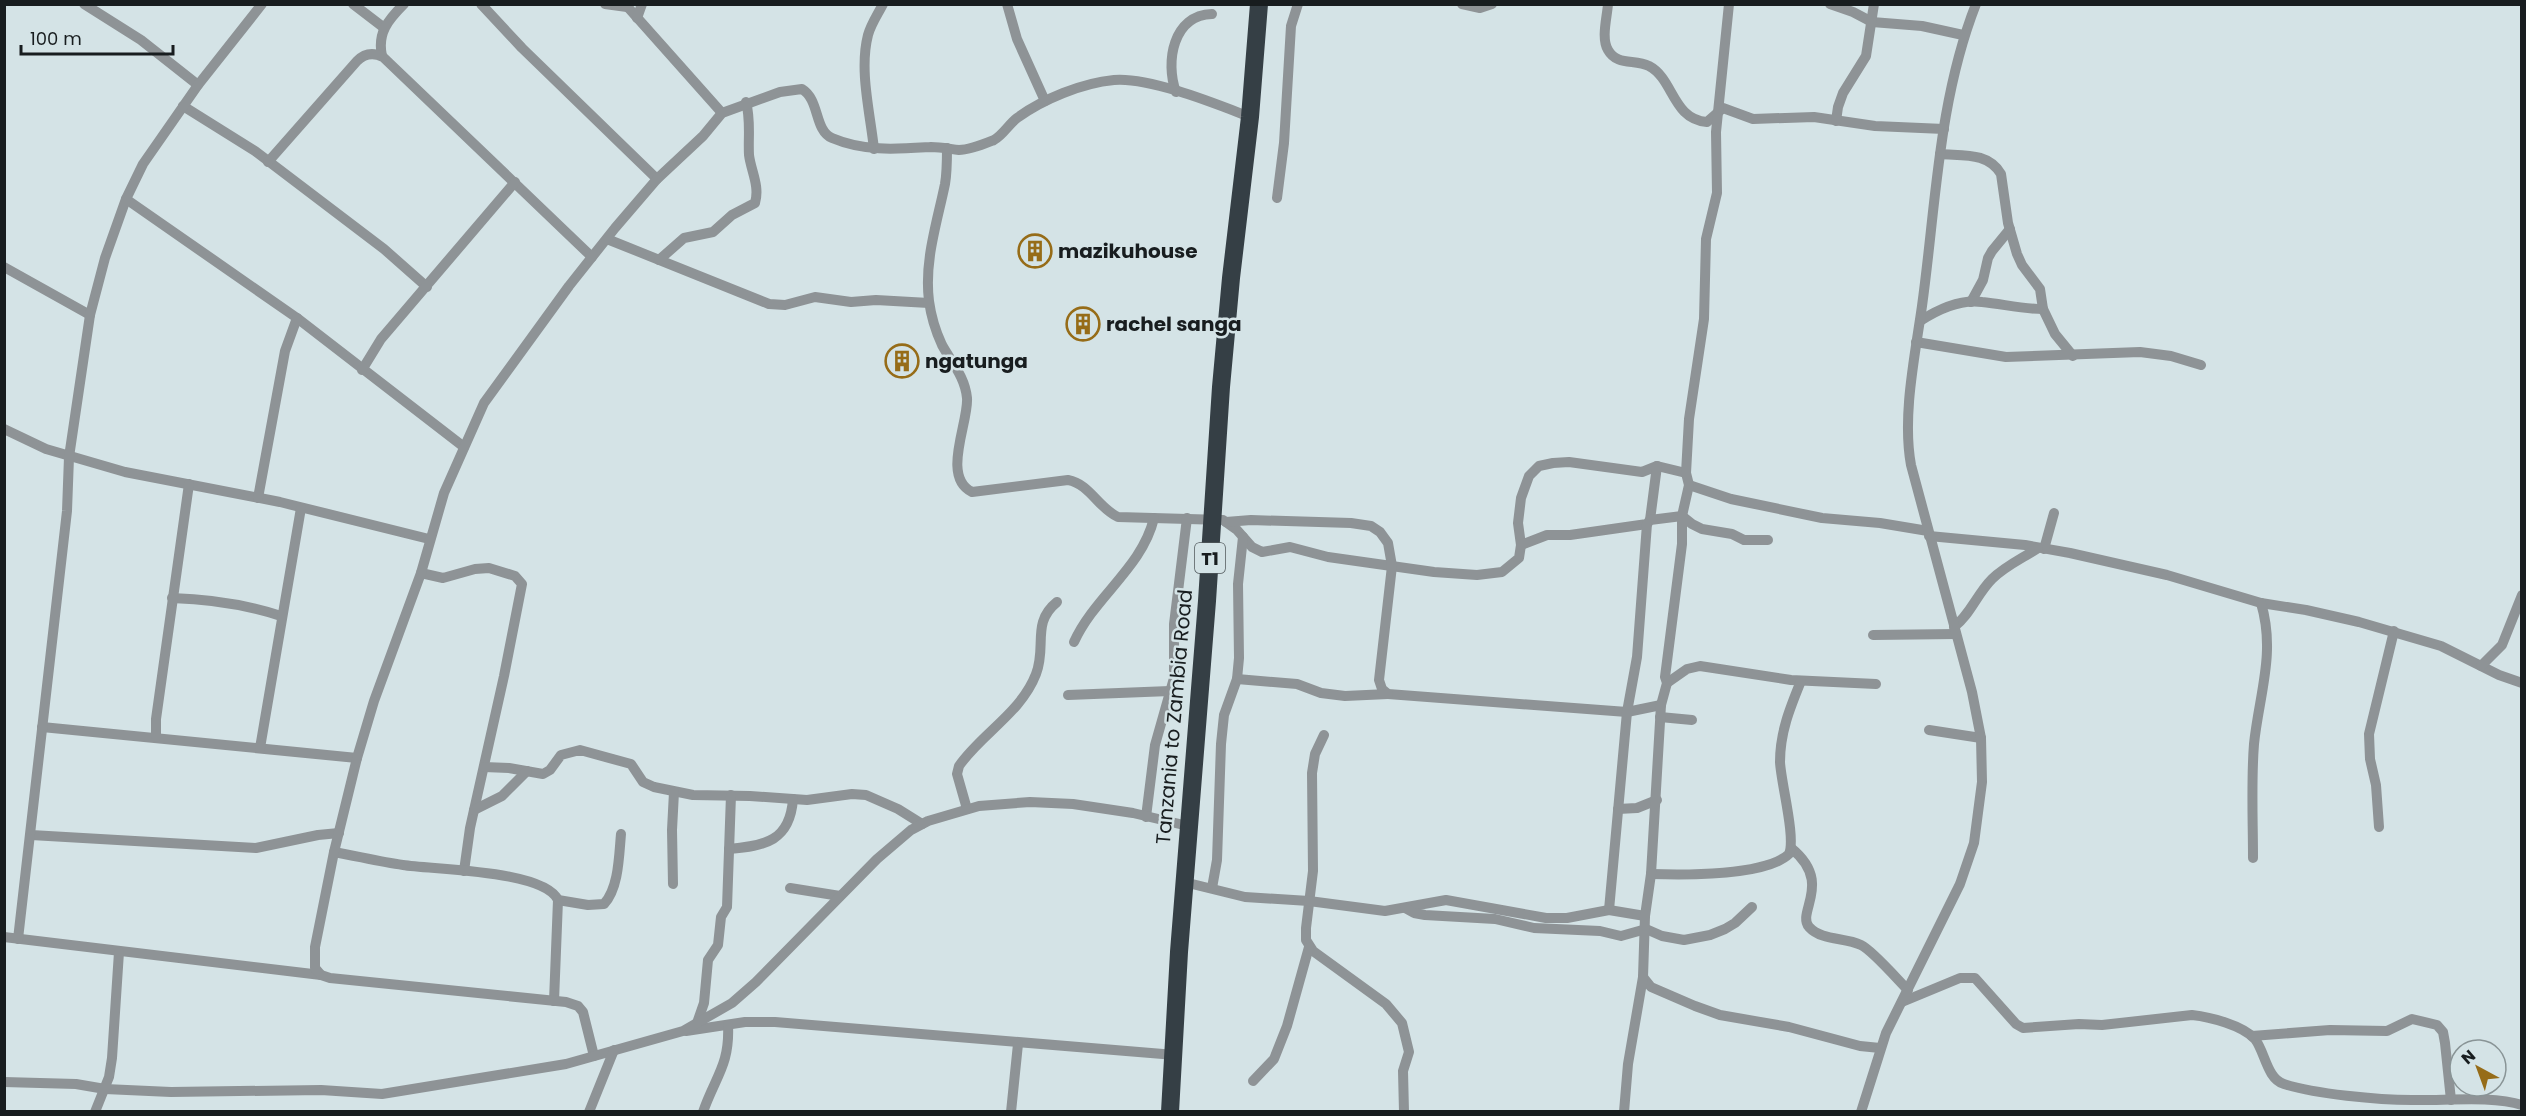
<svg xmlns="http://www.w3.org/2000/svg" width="2526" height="1116" font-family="Poppins,sans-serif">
<rect width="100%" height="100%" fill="#d4e3e6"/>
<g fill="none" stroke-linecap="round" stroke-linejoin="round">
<g stroke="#8e9396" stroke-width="10">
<path d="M84,4L141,40L198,85"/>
<path d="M353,4L383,27"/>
<path d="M481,4L522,48L657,179"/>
<path d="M605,4L627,7"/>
<path d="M625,4L722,113"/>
<path d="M1007,4L1017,39L1045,101"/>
<path d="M1462,4L1480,8L1492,4"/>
<path d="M1608,4C1607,18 1601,38 1608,50C1617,66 1634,59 1649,66C1674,79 1672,119 1707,122L1723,108L1753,119L1814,117L1875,126L1944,129"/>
<path d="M1830,4L1853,12L1872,22L1922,26L1963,35"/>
<path d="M637,18L642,4"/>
<path d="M382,56C377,33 388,20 404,4"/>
<path d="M1176,92C1165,62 1173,15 1212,14"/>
<path d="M183,106L255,151L384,249L427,287"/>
<path d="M1836,121L1838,107L1843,93L1866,56L1874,4"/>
<path d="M947,148C947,160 947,173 945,184C937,223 924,261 929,301C931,316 936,332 942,345C952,363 965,377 967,398C969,422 941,477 972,492L1068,480C1090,484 1098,508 1118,517L1223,520L1237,530L1252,547L1262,552L1290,547L1328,557L1434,572L1477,575L1502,572L1519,558L1521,545L1518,523L1521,498L1529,476L1539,466L1553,463L1569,462L1642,472L1657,466L1686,473"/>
<path d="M874,149C870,112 859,70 868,35C871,24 878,14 883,4"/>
<path d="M1940,154C1963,156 1988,152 2001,174L2008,223L2017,254L2022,265L2040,289L2043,309L2055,334L2073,356"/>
<path d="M268,162L357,61C364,54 373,52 383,57L592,257"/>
<path d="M1277,198L1284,143L1291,26L1298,4"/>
<path d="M126,199L297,318L464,447"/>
<path d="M607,239L769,304L785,305L815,297L851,302L876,300L929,303"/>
<path d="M659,260L684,238L713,232L732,215L755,203C760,186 751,171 749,155C748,137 751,120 746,102"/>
<path d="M4,267L90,315"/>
<path d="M1971,302L1983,280L1988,258L1992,251L2010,229"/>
<path d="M1920,321C1937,310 1961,299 1982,302C2003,304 2021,309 2043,309"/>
<path d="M1916,342L2006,357L2140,352L2171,356L2201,365"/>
<path d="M362,370L381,339L515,182"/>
<path d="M4,429L46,449L125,472L280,502L429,539"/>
<path d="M1689,485L1731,499L1822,518L1880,523L1928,531"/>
<path d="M258,498L285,351L297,318"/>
<path d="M1650,520L1657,466"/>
<path d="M1226,522L1251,520L1351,523L1371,526L1380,532L1388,543L1392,566L1379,680L1382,689L1388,694L1627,712L1661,705"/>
<path d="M1929,536L2025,545L2070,553L2167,575L2261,603L2306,610L2359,622L2441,646L2499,675L2522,683"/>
<path d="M1521,545L1547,535H1570L1647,524L1650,520L1682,516L1692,524L1702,529L1732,534L1744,540H1768"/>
<path d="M2044,549L2054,513"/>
<path d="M421,573L443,578L475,569L489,568L515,576L522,584L504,676L470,828L464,871"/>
<path d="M172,598C208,599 247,605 281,616"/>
<path d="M1954,627C1970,615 1977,594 1992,579C2005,566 2023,558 2038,548"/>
<path d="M1873,635L1956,634"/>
<path d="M1074,642C1095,596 1142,568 1154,518"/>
<path d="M2481,666L2502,645L2522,595"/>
<path d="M1237,679L1297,684L1321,693L1345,696L1388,694"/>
<path d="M1667,683L1687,669L1700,666L1791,680L1876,684"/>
<path d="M1068,695L1170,691"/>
<path d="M1660,717L1692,720"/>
<path d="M42,727L357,758"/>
<path d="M1929,730L1981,738"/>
<path d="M1324,735L1315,754L1312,773L1313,871L1306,928V940L1313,951L1386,1004L1402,1023L1409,1052L1403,1071L1404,1112"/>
<path d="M156,737V719L189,484"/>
<path d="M260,748L301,508"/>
<path d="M484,767L509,768L543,774L550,770L561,755L580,750L631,764L643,782L654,787L693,795L750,796L807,800L852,794L866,795L898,809L922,824"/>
<path d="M967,809L957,774L959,766C981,734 1021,713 1036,674C1047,646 1031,623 1057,602"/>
<path d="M1618,809L1637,808L1657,800"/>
<path d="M474,810L502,796L527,771"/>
<path d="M1146,817L1155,745L1174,678V624L1187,518"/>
<path d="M2379,827L2376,785L2370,759L2369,734L2394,631"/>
<path d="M31,835L256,848L318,835L339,833"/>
<path d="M1791,848C1834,883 1796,912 1809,927C1822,941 1844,937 1861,945C1872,950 1898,980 1908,990"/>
<path d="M729,849C765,846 790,841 793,799"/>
<path d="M334,852C357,856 380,862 403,865C435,870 544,870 558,900L554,1001"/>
<path d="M2253,858C2253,821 2251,781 2254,744C2259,695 2276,653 2261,603"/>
<path d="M1651,874C1683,875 1766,876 1789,854C1796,838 1781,783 1780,762C1780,732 1790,708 1801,681"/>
<path d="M1184,882L1245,897L1309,901L1385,911L1446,900L1546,918H1567L1609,910L1645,916"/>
<path d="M673,884L672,830L674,792"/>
<path d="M790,888L840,896"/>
<path d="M1212,888L1217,860L1221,744L1224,715L1237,679L1239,658L1238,584L1243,537"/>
<path d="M558,900L588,905L604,904C619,888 619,855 621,834"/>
<path d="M1405,908L1414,913L1425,915L1495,919L1534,928L1600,931L1621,936L1646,929L1662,936L1684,940L1710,935L1725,929L1735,923L1752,907"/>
<path d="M1609,910L1627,712L1637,657L1647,524"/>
<path d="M4,937L321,975"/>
<path d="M18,939L67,511L69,457L90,315L105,258L126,199L143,164L198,85L262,4"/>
<path d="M1643,977L1651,987L1695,1006L1720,1015L1789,1027L1860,1046L1880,1048"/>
<path d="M1902,1002L1960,978H1975L2016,1024L2023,1028L2079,1024L2102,1025L2192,1015C2210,1017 2242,1025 2255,1039C2265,1052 2267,1079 2284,1084C2315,1094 2378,1100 2412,1100C2443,1101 2492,1095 2522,1105"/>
<path d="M697,1023L704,1003L708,960L718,945L721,917L727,907L731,795"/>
<path d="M686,1031L745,1022H775L1175,1055"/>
<path d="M2252,1036L2330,1030L2387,1031L2412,1019L2437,1025L2443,1032L2445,1043L2451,1100"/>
<path d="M594,1056L583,1012L578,1006L566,1002L330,978L321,975L315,968V947L334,852L357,758L374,701L421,573L444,493L484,403L569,286L615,228L657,179L703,136L722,113L780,92L802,89C820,100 814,130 832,138C865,152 898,149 931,147C941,147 950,149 959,150C970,150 984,144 994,140C1003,135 1009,124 1017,118C1043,99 1082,83 1114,80C1150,77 1216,104 1250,117"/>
<path d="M1253,1081L1274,1059L1287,1026L1309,947"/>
<path d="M4,1082L76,1084L105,1089L171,1092L321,1090L382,1094L566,1064L683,1031L732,1003L756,982L877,859L911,830L928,821L979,806L1030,802L1073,804L1133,813L1188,826"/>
<path d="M95,1112L109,1077L112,1058L119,952"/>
<path d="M589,1112L614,1050"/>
<path d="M703,1112C715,1077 730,1065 728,1025"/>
<path d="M1011,1112L1018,1044"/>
<path d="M1624,1112L1628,1064L1643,977L1645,916L1651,874L1661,705L1667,683L1665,677L1682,544V516L1689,485L1686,473L1689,419L1704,319L1706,239L1717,193L1716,132L1729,4"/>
<path d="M1861,1112L1886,1033L1960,884L1974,843L1982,782L1981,738L1972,692L1911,465C1902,416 1915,356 1922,306C1936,205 1938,101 1976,4"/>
</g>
<path stroke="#353f45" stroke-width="18" d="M1170,1112L1179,952L1207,601L1221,387L1231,278L1250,117L1259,4"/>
</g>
<defs>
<g id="building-ring" transform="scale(1.725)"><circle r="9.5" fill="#d4e3e6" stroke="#966c18" stroke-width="1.5"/><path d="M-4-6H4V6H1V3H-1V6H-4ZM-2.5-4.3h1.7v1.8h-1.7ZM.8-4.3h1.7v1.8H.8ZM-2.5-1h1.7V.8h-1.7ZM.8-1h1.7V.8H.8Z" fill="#966c18"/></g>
</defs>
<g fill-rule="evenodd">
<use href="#building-ring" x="1035" y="251"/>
<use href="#building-ring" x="1083" y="324"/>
<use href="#building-ring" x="902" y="361"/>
</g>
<g text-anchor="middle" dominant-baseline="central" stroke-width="5" stroke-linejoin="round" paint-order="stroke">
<rect fill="#d4e3e6" stroke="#50585b" stroke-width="1.5" x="1195" y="543" width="30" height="30" rx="4.5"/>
<g font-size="18" font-weight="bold" fill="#181d1f">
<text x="1210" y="558">T1</text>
</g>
<g font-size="20" font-weight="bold" fill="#181d1f" stroke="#d4e3e6" text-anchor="start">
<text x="1058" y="251">mazikuhouse</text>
<text x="1106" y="324">rachel sanga</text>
<text x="925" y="361">ngatunga</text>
</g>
<g font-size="20" fill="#181d1f" stroke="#d4e3e6">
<text transform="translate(1174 717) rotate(-85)">Tanzania to Zambia Road</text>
</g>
</g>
<rect width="2526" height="1116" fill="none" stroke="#181d1f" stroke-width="12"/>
<g transform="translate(2478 1068) rotate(319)"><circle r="28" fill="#d4e3e6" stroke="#899496" stroke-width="1.5"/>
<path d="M0-4.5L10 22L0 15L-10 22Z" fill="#966c18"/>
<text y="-9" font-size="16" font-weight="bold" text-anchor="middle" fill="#181d1f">N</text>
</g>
<path d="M21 45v9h152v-9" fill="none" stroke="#181d1f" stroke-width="3"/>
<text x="30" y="45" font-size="18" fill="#181d1f" stroke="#d4e3e6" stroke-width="4.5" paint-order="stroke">100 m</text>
</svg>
